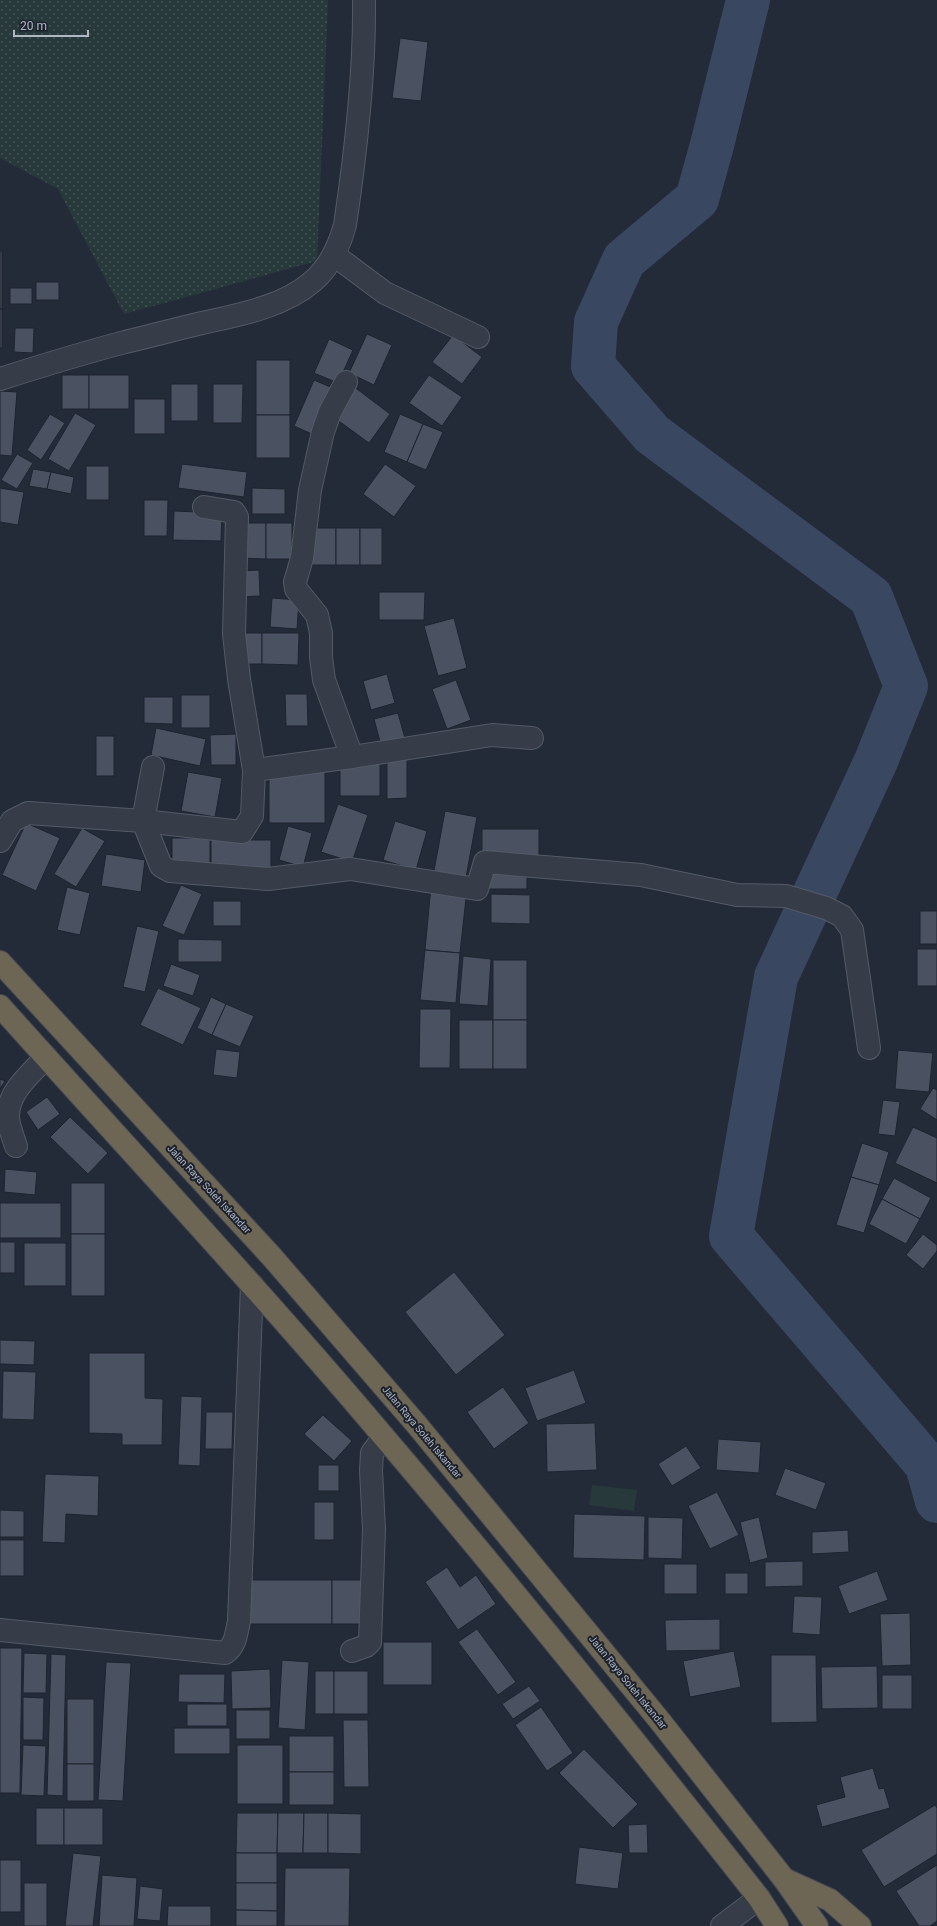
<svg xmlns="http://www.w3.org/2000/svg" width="937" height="1926" font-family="Roboto,sans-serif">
<defs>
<pattern id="grass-dots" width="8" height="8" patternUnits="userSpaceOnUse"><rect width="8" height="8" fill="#28393b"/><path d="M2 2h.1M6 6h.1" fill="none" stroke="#455356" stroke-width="1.8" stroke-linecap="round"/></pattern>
</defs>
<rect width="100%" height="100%" fill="#232b38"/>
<path fill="url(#grass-dots)" d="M0,0H328L317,261L124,314L58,189L0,158Z"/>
<path fill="#28393b" d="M592,1485L637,1490L634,1511L589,1505Z"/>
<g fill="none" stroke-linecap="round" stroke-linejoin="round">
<path stroke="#3a4760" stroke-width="44" d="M748,0L712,145L697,199L624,260L596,322L593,366L652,434L871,597L906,686L876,761L776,977L731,1236L927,1465L937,1501"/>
</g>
<g fill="#4a5161" stroke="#1e242f">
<path d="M400,38L428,42L421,101L392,98Z"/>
<rect x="0" y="251" width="2" height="58"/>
<rect x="36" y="282" width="23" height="18"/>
<rect x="10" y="288" width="22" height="16"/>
<rect x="0" y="309" width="2" height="39"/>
<path d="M15,328H34L33,353L14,352Z"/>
<path d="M367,334L392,345L374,385L349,373Z"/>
<path d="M453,335L482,357L462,384L432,362Z"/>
<path d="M329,339L353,350L338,383L314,373Z"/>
<rect x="256" y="360" width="34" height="55"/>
<rect x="62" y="375" width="27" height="34"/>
<rect x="89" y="375" width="40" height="34"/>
<path d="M429,375L462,397L442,426L409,403Z"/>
<path d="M314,380L335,389L314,435L294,426Z"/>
<rect x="171" y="384" width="27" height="37"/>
<path d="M213,384H243L242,423H213Z"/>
<path d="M353,386L390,414L369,443L332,416Z"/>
<path d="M0,391L17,392L12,456L0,455Z"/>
<rect x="134" y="399" width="31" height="35"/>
<path d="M75,413L96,425L69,471L48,459Z"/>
<path d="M50,414L65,423L41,460L27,450Z"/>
<path d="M400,414L423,424L407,462L384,452Z"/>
<rect x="256" y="415" width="34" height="43"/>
<path d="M423,424L443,432L426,470L407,462Z"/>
<path d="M17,454L33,463L17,489L1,480Z"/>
<path d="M182,464L247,472L244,497L178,488Z"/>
<path d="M385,464L416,486L394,517L363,494Z"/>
<rect x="86" y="466" width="23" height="34"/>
<path d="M33,469L51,472L47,489L29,486Z"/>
<path d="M51,472L74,477L71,494L47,489Z"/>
<path d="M0,488L24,492L18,525L0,522Z"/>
<path d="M252,488L285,489V514H252Z"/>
<path d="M144,500H168L167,536H144Z"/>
<path d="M174,511L222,513L221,541L173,540Z"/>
<path d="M239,523H266V559L238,558Z"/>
<rect x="266" y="523" width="26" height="36"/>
<rect x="312" y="528" width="24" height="37"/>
<rect x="336" y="528" width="24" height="37"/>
<rect x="360" y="528" width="22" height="37"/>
<path d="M259,570L260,596L240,597V571Z"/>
<path d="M379,592H425L424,620H379Z"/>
<path d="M272,598L299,600L297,629L270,627Z"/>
<path d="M454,618L467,668L438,676L424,626Z"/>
<path d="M239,633H262V664H238Z"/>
<path d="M262,633H299L298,665L262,664Z"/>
<path d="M387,674L395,703L371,710L363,681Z"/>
<path d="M456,680L471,720L447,729L432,689Z"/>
<path d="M285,694H307L308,726H286Z"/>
<rect x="181" y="695" width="29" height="33"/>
<path d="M144,697H173V724L144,723Z"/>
<path d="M398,713L406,742L382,749L374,719Z"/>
<path d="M156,728L206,739L200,766L151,755Z"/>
<path d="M236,734V765H211L210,735Z"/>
<rect x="96" y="736" width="18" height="40"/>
<path d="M407,754V798L387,799V755Z"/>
<rect x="340" y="759" width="40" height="37"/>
<rect x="269" y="769" width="56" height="54"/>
<path d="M188,772L222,778L215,817L181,811Z"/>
<path d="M338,804L368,815L352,862L321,852Z"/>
<path d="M445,811L477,817L465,883L433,876Z"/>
<path d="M395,821L427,831L416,870L383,860Z"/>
<path d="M26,823L60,838L36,891L2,875Z"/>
<path d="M288,826L312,833L303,867L279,860Z"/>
<path d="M82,828L105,841L76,887L54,874Z"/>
<rect x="482" y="829" width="57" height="31"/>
<rect x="172" y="838" width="38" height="29"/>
<rect x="211" y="840" width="60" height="30"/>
<path d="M106,854L145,860L141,892L101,886Z"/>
<rect x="484" y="866" width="43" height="23"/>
<path d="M181,885L202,894L184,935L162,926Z"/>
<path d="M431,886L467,889L460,953L425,950Z"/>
<path d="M67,887L90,893L80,935L57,930Z"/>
<path d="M491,894L530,895V924L491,923Z"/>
<rect x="213" y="901" width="28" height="25"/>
<rect x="920" y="911" width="17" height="33"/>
<path d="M137,926L159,931L145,992L123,987Z"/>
<path d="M178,939L222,940V962H178Z"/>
<rect x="917" y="949" width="20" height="37"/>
<path d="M425,950L460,953L456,1003L420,1000Z"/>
<path d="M463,956L491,959L488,1006L459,1004Z"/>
<rect x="493" y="960" width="34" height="60"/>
<path d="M171,964L200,975L193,996L163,986Z"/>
<path d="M158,988L201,1008L183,1045L140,1025Z"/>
<path d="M211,997L226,1004L212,1035L197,1028Z"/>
<path d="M226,1004L254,1016L240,1047L212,1035Z"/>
<path d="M420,1009H451L450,1068H419Z"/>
<rect x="459" y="1020" width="34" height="49"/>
<rect x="493" y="1020" width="34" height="49"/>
<path d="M216,1049L240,1052L237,1078L213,1075Z"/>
<path d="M898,1050L933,1053L929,1092L895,1089Z"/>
<path d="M0,1079L5,1081L0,1089Z"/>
<path d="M933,1088L937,1090V1120L920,1109Z"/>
<path d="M47,1097L60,1114L38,1130L26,1112Z"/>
<path d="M883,1100L900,1102L895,1136L878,1134Z"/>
<path d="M70,1117L108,1153L88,1174L50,1137Z"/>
<path d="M913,1127L937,1138V1183L895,1163Z"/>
<path d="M862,1143L889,1152L879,1185L851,1177Z"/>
<path d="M5,1169L37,1172L35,1195L4,1192Z"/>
<path d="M851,1177L879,1185L864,1233L836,1225Z"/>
<path d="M894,1178L931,1198L920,1219L882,1199Z"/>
<rect x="71" y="1183" width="34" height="51"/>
<path d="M882,1199L920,1219L906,1244L869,1224Z"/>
<rect x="0" y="1203" width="61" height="35"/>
<rect x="71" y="1234" width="34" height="62"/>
<path d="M923,1234L937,1245V1251L923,1269L906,1255Z"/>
<rect x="0" y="1242" width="15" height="31"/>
<rect x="24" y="1243" width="42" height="43"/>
<path d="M454,1272L505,1335L456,1375L405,1312Z"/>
<path d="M0,1340L35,1341L34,1365L0,1364Z"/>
<path d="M89,1353H145V1398L163,1399L162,1445H122V1434L89,1433Z"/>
<path d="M574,1370L586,1403L537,1421L525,1388Z"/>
<path d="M3,1371L36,1372L34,1420L2,1419Z"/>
<path d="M503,1387L529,1423L494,1449L467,1412Z"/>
<path d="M181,1396L202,1397L200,1466L178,1465Z"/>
<path d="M206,1412H233L232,1449H205Z"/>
<path d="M323,1415L352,1441L334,1461L304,1434Z"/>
<path d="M595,1423L597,1470L547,1472L546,1424Z"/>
<path d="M718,1439L761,1442L759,1473L716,1470Z"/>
<path d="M686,1446L701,1468L672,1486L658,1464Z"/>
<rect x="318" y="1465" width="21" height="26"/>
<path d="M785,1468L826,1483L816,1510L775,1495Z"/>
<path d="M45,1474L99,1476L98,1516L66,1514L65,1543L42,1542Z"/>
<path d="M717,1492L739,1535L710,1549L688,1506Z"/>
<rect x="314" y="1502" width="20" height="38"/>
<path d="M0,1510L24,1511V1537H0Z"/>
<path d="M574,1514L645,1516L644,1560L573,1558Z"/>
<path d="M648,1517L683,1518L682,1559L648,1558Z"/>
<path d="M759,1517L768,1558L750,1563L740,1522Z"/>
<path d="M848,1530L849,1552L812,1554V1532Z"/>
<rect x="0" y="1540" width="24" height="36"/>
<path d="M803,1561V1586L765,1587V1562Z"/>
<rect x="664" y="1564" width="33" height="30"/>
<path d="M447,1567L460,1587L476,1575L496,1604L458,1630L425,1582Z"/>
<path d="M877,1571L888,1600L849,1614L838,1586Z"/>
<rect x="725" y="1573" width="23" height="21"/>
<rect x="244" y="1580" width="88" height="44"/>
<rect x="332" y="1580" width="35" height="44"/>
<path d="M794,1596L822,1597L820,1635L792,1633Z"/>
<path d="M910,1613L911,1665L882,1666L880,1614Z"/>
<path d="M720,1619V1650L666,1651L665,1620Z"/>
<path d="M477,1629L516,1682L498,1695L458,1642Z"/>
<rect x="383" y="1642" width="49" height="43"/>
<path d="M0,1648H22L20,1793H0Z"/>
<path d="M734,1651L741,1687L690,1697L683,1661Z"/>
<path d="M24,1653L47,1654L46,1693H23Z"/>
<path d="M51,1654L66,1655L63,1796L47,1795Z"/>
<path d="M771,1655H816L817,1722L771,1723Z"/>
<path d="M282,1660L309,1662L305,1730L278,1728Z"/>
<path d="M106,1662L131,1663L123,1801L98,1800Z"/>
<path d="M877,1666L878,1708L822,1709L821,1667Z"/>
<path d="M270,1669L271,1708L232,1709L231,1671Z"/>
<rect x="315" y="1671" width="19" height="43"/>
<rect x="334" y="1671" width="34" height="43"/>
<path d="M179,1674H225L224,1703L178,1702Z"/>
<rect x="882" y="1675" width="30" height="34"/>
<path d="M529,1686L540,1701L513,1719L502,1704Z"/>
<path d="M23,1697L44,1698L43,1740H23Z"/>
<rect x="67" y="1699" width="27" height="65"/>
<rect x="187" y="1704" width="40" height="22"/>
<path d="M541,1707L573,1753L547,1771L515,1725Z"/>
<rect x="236" y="1710" width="34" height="29"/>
<path d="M343,1720H368L369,1787H344Z"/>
<rect x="174" y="1728" width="56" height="26"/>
<rect x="289" y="1736" width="45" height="36"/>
<path d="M23,1745L46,1746L44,1796L21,1795Z"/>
<rect x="237" y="1745" width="46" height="59"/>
<path d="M584,1749L638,1804L613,1828L559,1773Z"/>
<rect x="67" y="1764" width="27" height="37"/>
<path d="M873,1768L879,1789L884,1788L890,1808L822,1827L816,1805L845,1797L840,1777Z"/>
<rect x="289" y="1772" width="45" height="33"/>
<path d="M935,1805L937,1808V1854L884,1887L861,1850Z"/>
<rect x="36" y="1808" width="28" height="37"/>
<rect x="64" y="1808" width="39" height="37"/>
<path d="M237,1813H278L277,1853H236Z"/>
<path d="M278,1813H304L303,1853H277Z"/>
<path d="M304,1813H328V1853H303Z"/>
<path d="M328,1813L361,1814V1854L328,1853Z"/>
<path d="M647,1824L648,1853H629L628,1825Z"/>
<path d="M579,1847L623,1853L618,1889L575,1884Z"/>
<path d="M73,1853L101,1856L93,1926H65Z"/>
<rect x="236" y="1853" width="41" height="30"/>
<rect x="0" y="1860" width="21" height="52"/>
<path d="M937,1865V1921L930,1926H919L896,1891Z"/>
<path d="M285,1868H350L349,1926H284Z"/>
<path d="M102,1875L137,1878L134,1926H99Z"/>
<rect x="24" y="1883" width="23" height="43"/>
<path d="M236,1883H277V1911L236,1910Z"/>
<path d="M140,1886L163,1889L160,1921L137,1919Z"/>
<path d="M168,1906H211V1926H167Z"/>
<path d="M236,1910L277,1911V1926H236Z"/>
</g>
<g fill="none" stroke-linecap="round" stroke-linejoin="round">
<g stroke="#555a66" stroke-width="24">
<g id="street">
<path d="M334,255L385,293L478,337"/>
<path d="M0,379C41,366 83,353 125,342C151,336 176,329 202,323C238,315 283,307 312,282C330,267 339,247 345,225C356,151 365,75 364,0"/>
<path d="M346,382L330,412L323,432L310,490L302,558L295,582L296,589L317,615L321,633V657L324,680L352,757"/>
<path d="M204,507L234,512L237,517L234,634L239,679L254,770"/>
<path d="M153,767L143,821L161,866L170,871L268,879L350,869L477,889L485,862L641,875L737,895L786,896L826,908L842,916L852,930L869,1048"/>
<path d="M0,841L12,821L28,813L143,821L242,832L252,816L254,770L352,757L492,735L532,738"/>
<path d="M16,1146C13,1137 8,1125 8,1116C8,1091 31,1074 46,1057"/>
<path d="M0,1630L225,1653C236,1645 236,1634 239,1621L252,1285"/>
<path d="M352,1651L366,1646L370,1642L374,1529L371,1470L372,1453L384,1437"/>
<path d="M722,1926L759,1898"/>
</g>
</g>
<g stroke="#424753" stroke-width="24">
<g id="highway">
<path d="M0,962L272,1257L417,1425L660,1721L784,1879L817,1926"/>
<path d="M0,1006C128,1149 260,1290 384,1437C513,1588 637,1743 759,1898L777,1926"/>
<path d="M784,1879L830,1900L860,1926"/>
</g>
</g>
<use href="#street" stroke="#373d48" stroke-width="22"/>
<use href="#highway" stroke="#6e6654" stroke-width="22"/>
</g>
<g text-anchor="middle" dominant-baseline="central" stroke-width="4" stroke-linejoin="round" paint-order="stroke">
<g font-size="10" fill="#b2b7c4" stroke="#1c222d">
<text transform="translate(209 1189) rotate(47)">Jalan Raya Soleh Iskandar</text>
<text transform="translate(422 1432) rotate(50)">Jalan Raya Soleh Iskandar</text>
<text transform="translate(628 1682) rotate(51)">Jalan Raya Soleh Iskandar</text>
</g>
</g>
<path d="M14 30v6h74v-6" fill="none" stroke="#b2b7c4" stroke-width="2"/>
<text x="20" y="30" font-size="12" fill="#b2b7c4" stroke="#1c222d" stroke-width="3" paint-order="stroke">20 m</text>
</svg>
